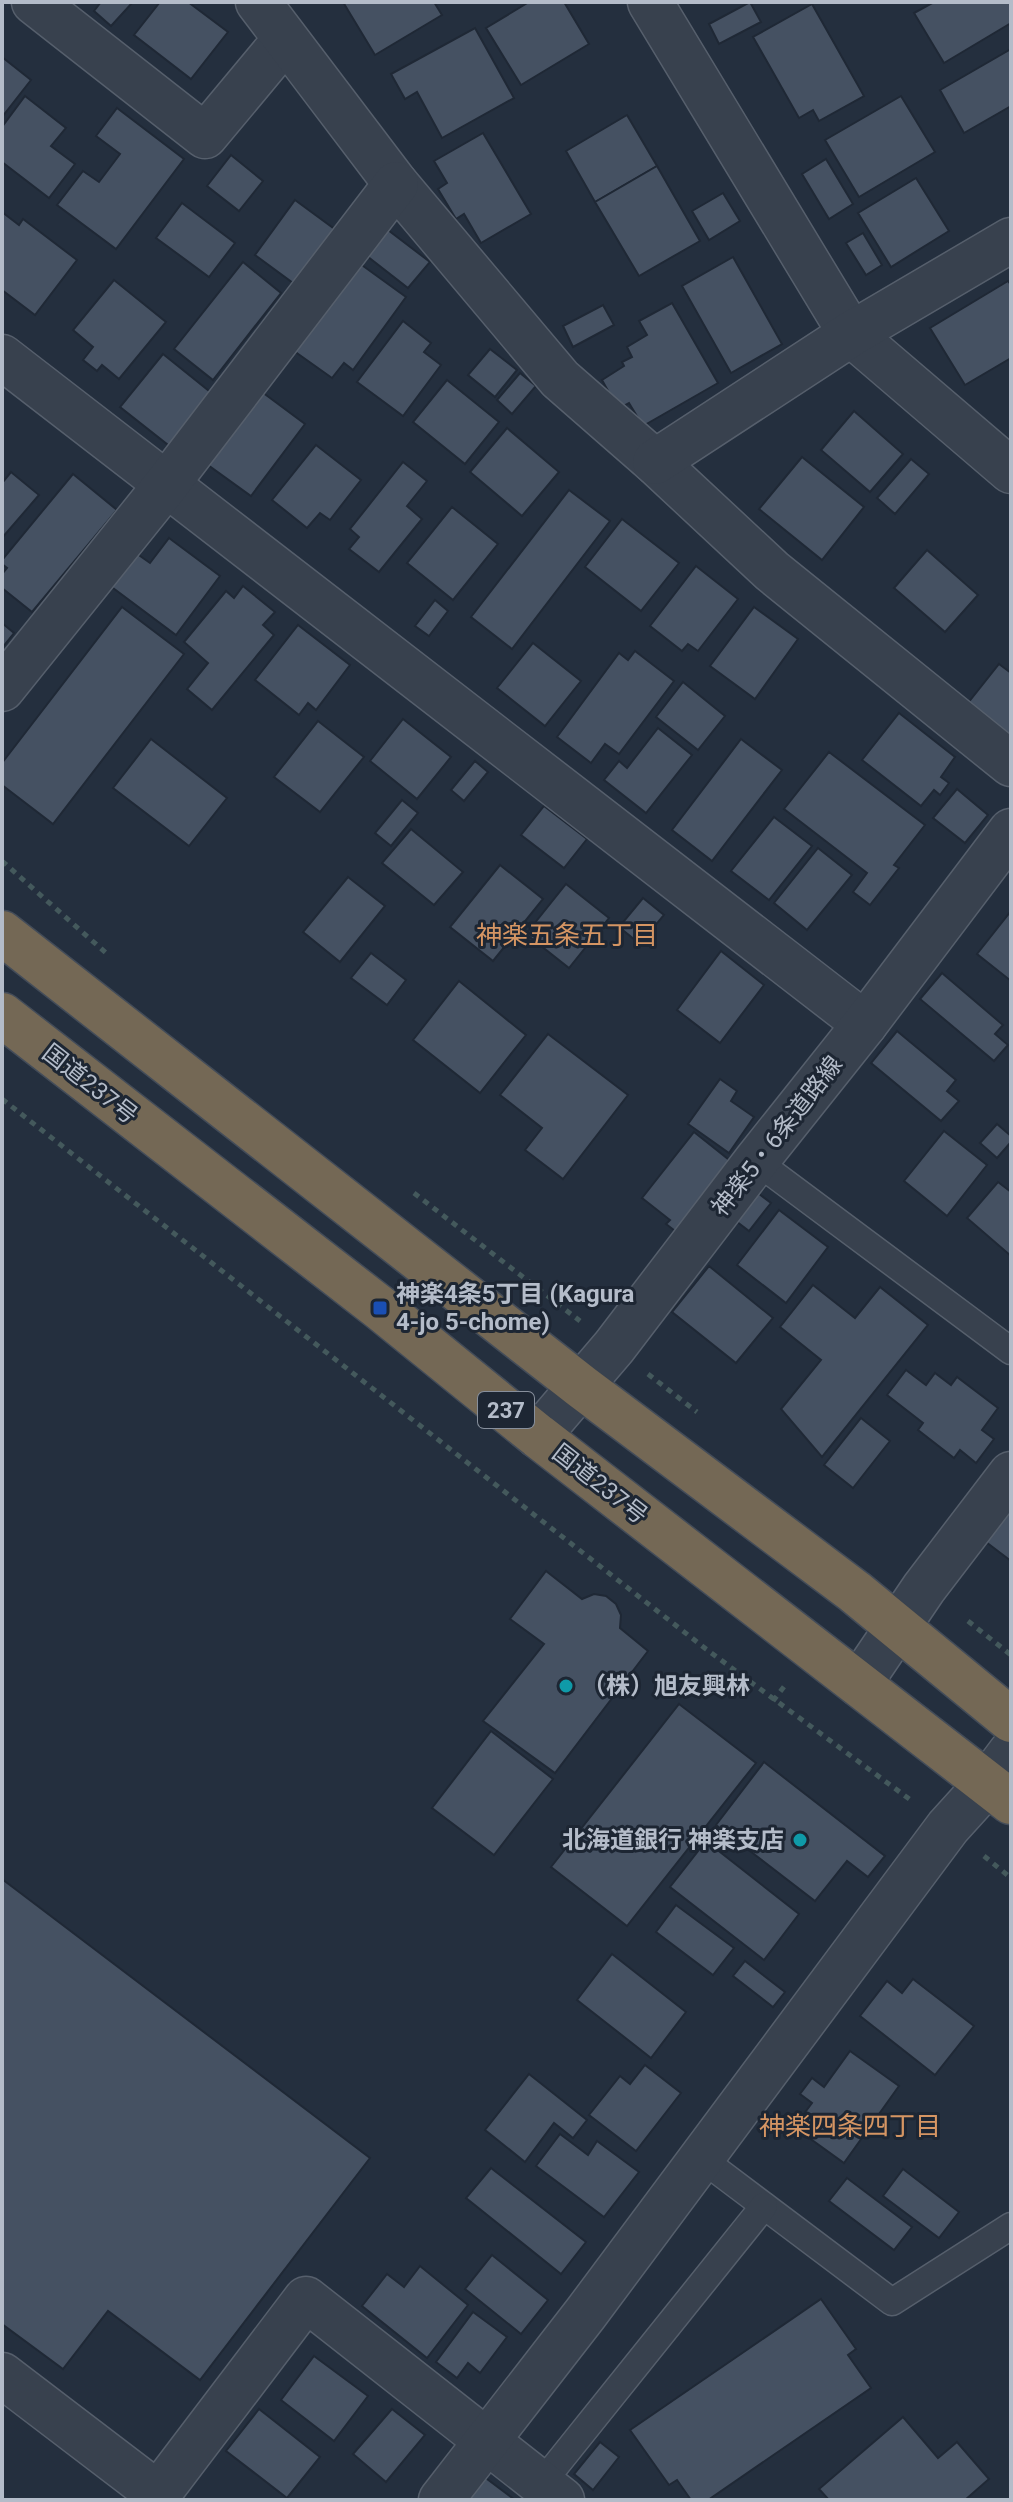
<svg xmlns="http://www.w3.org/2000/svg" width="1013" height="2502" font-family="Roboto,'Noto Sans JP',sans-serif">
<rect width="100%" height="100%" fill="#242f3e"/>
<g fill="#455162" stroke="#1f2835" stroke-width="2">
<path d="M101,2H133L111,26L94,11Z"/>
<path d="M160,2H188L228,32L191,79L134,35Z"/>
<path d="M343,2H434L442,15L375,55Z"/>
<path d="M529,2H564L589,44L521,85L486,28Z"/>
<path d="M750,2L761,22L719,44L709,24Z"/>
<path d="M934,2H1011V23L944,63L914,13Z"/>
<path d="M812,4L864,96L819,121L813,110L799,118L753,37Z"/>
<path d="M475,28L514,98L442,138L417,92L405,99L391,74Z"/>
<path d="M1011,49V106L964,133L940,90Z"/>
<path d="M2,57L31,80L2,117Z"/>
<path d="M25,96L66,128L51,146L75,164L49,198L2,162V127Z"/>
<path d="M901,96L935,152L859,197L825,140Z"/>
<path d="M117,108L184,159L116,249L57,205L83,171L99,182L120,154L96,136Z"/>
<path d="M627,115L657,166L595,202L566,151Z"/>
<path d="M483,133L531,214L481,243L464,214L456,219L438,189L447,183L434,161Z"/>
<path d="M231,155L263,181L239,211L207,186Z"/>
<path d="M826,159L853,204L829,219L802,174Z"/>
<path d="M657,166L700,241L639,276L595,202Z"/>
<path d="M916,178L949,231L891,267L858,213Z"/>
<path d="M723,193L740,221L709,240L692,211Z"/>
<path d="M295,200L344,236L304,291L255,255Z"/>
<path d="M182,203L235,243L209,277L156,238Z"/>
<path d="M2,212L19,225L23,219L77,260L35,315L2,290Z"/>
<path d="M384,227L430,262L408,288L363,253Z"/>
<path d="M863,233L882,265L866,275L846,243Z"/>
<path d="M733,257L782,344L731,373L682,286Z"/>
<path d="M243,262L281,293L213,380L174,349Z"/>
<path d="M359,263L406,297L353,370L344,363L332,378L294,351Z"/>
<path d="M114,280L166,322L119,379L102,365L97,371L83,360L93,347L73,330Z"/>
<path d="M1008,281L1011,285V358L965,385L930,328Z"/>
<path d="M672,303L718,383L643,426L629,403L618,409L602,380L624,366L622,362L632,357L627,347L647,335L639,321Z"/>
<path d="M603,305L614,325L573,347L563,326Z"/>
<path d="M403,321L431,343L424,352L441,365L403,416L357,382Z"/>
<path d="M490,349L517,370L495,397L468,375Z"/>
<path d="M163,354L214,395L172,448L120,407Z"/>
<path d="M520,373L536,386L512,414L497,400Z"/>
<path d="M447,380L499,422L465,464L413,422Z"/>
<path d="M262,392L305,424L251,496L208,465Z"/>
<path d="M854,411L903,454L870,492L821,450Z"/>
<path d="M507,428L559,472L522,516L470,472Z"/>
<path d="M316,445L361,480L330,520L320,513L307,528L272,500Z"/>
<path d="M802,457L864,507L822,560L759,509Z"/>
<path d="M911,459L929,474L895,514L877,498Z"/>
<path d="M403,462L427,481L407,506L422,519L379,572L349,549L359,537L350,529Z"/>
<path d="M11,472L39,495L2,538V483Z"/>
<path d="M73,474L117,510L32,612L2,588V574L7,568L2,564V560Z"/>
<path d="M569,490L610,521L512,649L471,617Z"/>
<path d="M452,507L498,544L453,600L407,563Z"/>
<path d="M622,519L679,563L641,611L585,567Z"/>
<path d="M169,538L220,576L176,635L109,585L133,551L150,563Z"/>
<path d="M927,550L978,595L945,632L894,588Z"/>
<path d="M696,566L738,599L698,651L688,644L682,651L650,626Z"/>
<path d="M243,586L275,612L263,625L274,635L212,710L187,689L208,663L184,642L226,591L234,598Z"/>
<path d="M435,600L448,611L429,636L415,626Z"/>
<path d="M122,607L184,654L53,824L2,785V763Z"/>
<path d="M754,607L798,639L755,699L710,666Z"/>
<path d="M2,623L14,633L2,648Z"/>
<path d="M298,625L350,665L316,710L308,703L299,715L255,680Z"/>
<path d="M533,643L581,681L545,726L497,688Z"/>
<path d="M635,651L674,681L619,754L605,744L591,763L557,737L619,653L628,660Z"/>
<path d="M999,664L1011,673V736L968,703Z"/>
<path d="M683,682L725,716L698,750L656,717Z"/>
<path d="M899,713L955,757L941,777L949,783L940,795L934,790L921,806L862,760Z"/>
<path d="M403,719L451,757L417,799L370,761Z"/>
<path d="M318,721L364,757L320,812L274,777Z"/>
<path d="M658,728L692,755L646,813L604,780L619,761L627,768Z"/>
<path d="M151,739L227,798L189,846L113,788Z"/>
<path d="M741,739L782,770L712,861L672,830Z"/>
<path d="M829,752L925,825L894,865L899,868L870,905L853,892L867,873L784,809Z"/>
<path d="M475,761L488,772L464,801L451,790Z"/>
<path d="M957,789L988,815L965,843L933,818Z"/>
<path d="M402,800L418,813L391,846L375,833Z"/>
<path d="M544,806L587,839L564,868L521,835Z"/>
<path d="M774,817L812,846L769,900L731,871Z"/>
<path d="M411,829L463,872L434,905L382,863Z"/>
<path d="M818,848L852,875L807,930L774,903Z"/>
<path d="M500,865L543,899L493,961L450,927Z"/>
<path d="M348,877L385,906L340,962L303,932Z"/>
<path d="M566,884L609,918L569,968L526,934Z"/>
<path d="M643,898L664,915L640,944L619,927Z"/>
<path d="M1011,911V981L977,954Z"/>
<path d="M721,951L764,985L720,1043L677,1010Z"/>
<path d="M371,953L406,980L387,1005L351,978Z"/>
<path d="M942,973L1003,1025L995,1034L1008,1045L994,1061L920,999Z"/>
<path d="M459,981L526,1035L480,1093L413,1040Z"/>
<path d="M897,1031L956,1080L947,1091L959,1101L941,1121L871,1063Z"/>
<path d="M548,1034L628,1095L563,1179L525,1150L542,1128L500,1095Z"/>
<path d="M720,1079L737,1091L731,1101L754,1117L729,1153L688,1124Z"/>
<path d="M997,1124L1011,1136V1142L997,1158L980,1143Z"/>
<path d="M944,1131L987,1165L947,1216L904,1181Z"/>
<path d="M694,1132L738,1167L683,1237L666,1224L670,1220L642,1198Z"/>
<path d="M998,1182L1011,1192V1256L967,1218Z"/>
<path d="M754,1190L771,1203L749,1231L732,1218Z"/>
<path d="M779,1210L828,1247L786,1303L737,1265Z"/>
<path d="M709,1266L773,1318L736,1363L672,1312Z"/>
<path d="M813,1285L855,1318L880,1287L928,1325L822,1457L781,1409L821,1360L780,1327Z"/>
<path d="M906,1370L926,1385L935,1373L951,1385L957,1377L998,1408L982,1430L994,1439L976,1463L960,1450L954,1458L918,1430L923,1423L887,1395Z"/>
<path d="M861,1418L890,1441L853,1488L824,1465Z"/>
<path d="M1011,1509V1561L986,1542Z"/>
<path d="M546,1571L582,1599L594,1594L606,1596L616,1604L621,1615L620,1628L648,1651L555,1773L483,1721L544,1644L510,1619Z"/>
<path d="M679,1704L756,1763L627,1926L551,1867Z"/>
<path d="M491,1731L553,1779L494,1855L432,1808Z"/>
<path d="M764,1762L885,1856L868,1877L847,1861L815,1901L716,1825Z"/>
<path d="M706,1841L799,1914L764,1960L670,1887Z"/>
<path d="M2,1879L370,2158L200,2380L108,2311L63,2369L2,2324Z"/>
<path d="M676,1905L734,1948L713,1975L656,1932Z"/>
<path d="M612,1954L686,2012L651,2058L577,2000Z"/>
<path d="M745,1961L785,1992L773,2007L733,1976Z"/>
<path d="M913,1979L974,2026L935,2075L860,2016L887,1981L902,1993Z"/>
<path d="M850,2051L899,2086L844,2163L794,2127L812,2103L800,2094L812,2078L824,2087Z"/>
<path d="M645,2065L681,2093L636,2151L589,2115L620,2076L630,2084Z"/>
<path d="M529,2074L587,2120L573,2138L554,2123L525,2162L485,2130Z"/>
<path d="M560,2134L588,2155L597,2141L639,2172L604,2217L536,2166Z"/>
<path d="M491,2168L586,2242L561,2274L466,2198Z"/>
<path d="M903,2169L959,2212L939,2238L883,2196Z"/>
<path d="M847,2178L912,2227L894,2250L829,2201Z"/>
<path d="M492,2255L548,2300L521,2334L465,2289Z"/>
<path d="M420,2266L468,2305L427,2358L362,2306L387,2274L404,2287Z"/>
<path d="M821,2299L856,2349L848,2355L871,2388L708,2500H691L677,2480L669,2485L630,2430Z"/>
<path d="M473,2312L507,2337L480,2373L468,2363L457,2378L436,2362Z"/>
<path d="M314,2356L368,2396L334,2441L281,2400Z"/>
<path d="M259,2409L320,2457L287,2498L226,2451Z"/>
<path d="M392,2409L425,2435L386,2482L353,2454Z"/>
<path d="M903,2417L938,2458L957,2442L989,2479L965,2500H829L819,2489Z"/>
<path d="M600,2442L619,2457L593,2490L574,2474Z"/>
<path d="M483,2476L515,2500H466Z"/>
</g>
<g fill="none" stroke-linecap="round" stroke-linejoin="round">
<g stroke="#565f6c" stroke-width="29">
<g id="lane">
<path d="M756,1161L1011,1351"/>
<path d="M702,2159L892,2302L1011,2226"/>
<path d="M541,2484L764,2206"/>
</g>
</g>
<g stroke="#565f6c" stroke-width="47">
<g id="street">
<path d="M34,2L205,136L285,40"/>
<path d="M258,2L396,184L560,379L655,462L772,571L1011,764"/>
<path d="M650,2L851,334L1011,471"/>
<path d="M2,357L865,1024"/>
<path d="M655,462L851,334L1011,240"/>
<path d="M2,689L166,485L396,184"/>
<path d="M538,1436L614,1347L756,1161L865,1024L1011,831"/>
<path d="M859,1684L924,1588L1011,1474"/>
<path d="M2,2375L158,2494L306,2299L562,2500"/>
<path d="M441,2500L586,2313L948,1827L987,1784L1011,1752"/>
</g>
</g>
<g stroke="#434c59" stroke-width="47">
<g id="highway">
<path d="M2,933L582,1387L855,1592L1011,1720"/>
<path d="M2,1015L380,1308L538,1436L1011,1802"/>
</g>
</g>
<g stroke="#44595c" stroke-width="5" stroke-dasharray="6 6" stroke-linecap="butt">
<path d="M2,861L106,953"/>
<path d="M2,1099L706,1649L912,1801"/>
<path d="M414,1193L580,1321"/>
<path d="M648,1374L697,1412"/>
<path d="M968,1621L1011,1655"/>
<path d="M773,1701L786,1684"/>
<path d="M984,1856L1011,1878"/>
</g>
<use href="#lane" stroke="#38414e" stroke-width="26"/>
<use href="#street" stroke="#38414e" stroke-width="44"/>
<use href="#highway" stroke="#746855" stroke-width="44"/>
</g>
<rect fill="#1a4fb4" stroke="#1d2633" stroke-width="3" x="372" y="1300" width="16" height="16" rx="4"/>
<g fill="#0f9aa8" stroke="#1d2633" stroke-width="3">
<circle cx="566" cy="1686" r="8"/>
<circle cx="800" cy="1840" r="8"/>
</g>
<g text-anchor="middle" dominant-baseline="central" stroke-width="6" stroke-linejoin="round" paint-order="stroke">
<rect fill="#1d2633" stroke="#878f9c" stroke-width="2" x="478" y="1392" width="56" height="36" rx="6"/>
<g font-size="22" font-weight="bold" fill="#b4bcc9">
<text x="506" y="1410">237</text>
</g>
<g font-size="24" fill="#b4bcc9" stroke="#1d2633">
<text transform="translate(90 1084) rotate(38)">国道237号</text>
<text transform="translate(777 1136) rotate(-52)">神楽5・6条道路線</text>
<text transform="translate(600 1484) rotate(38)">国道237号</text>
</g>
<g font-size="24" font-weight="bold" fill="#b4bcc9" stroke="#1d2633" text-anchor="start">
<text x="396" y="1294">神楽4条5丁目 (Kagura<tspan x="396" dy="28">4-jo 5-chome)</tspan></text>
<text x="582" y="1686">（株）旭友興林</text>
<text x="784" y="1840" text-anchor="end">北海道銀行 神楽支店</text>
</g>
<g font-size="26" fill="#d59563" stroke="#1d2633">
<text x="567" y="935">神楽五条五丁目</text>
<text x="850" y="2126">神楽四条四丁目</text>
</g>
</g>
<rect width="1013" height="2502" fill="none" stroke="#b4bcc9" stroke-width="8"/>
</svg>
